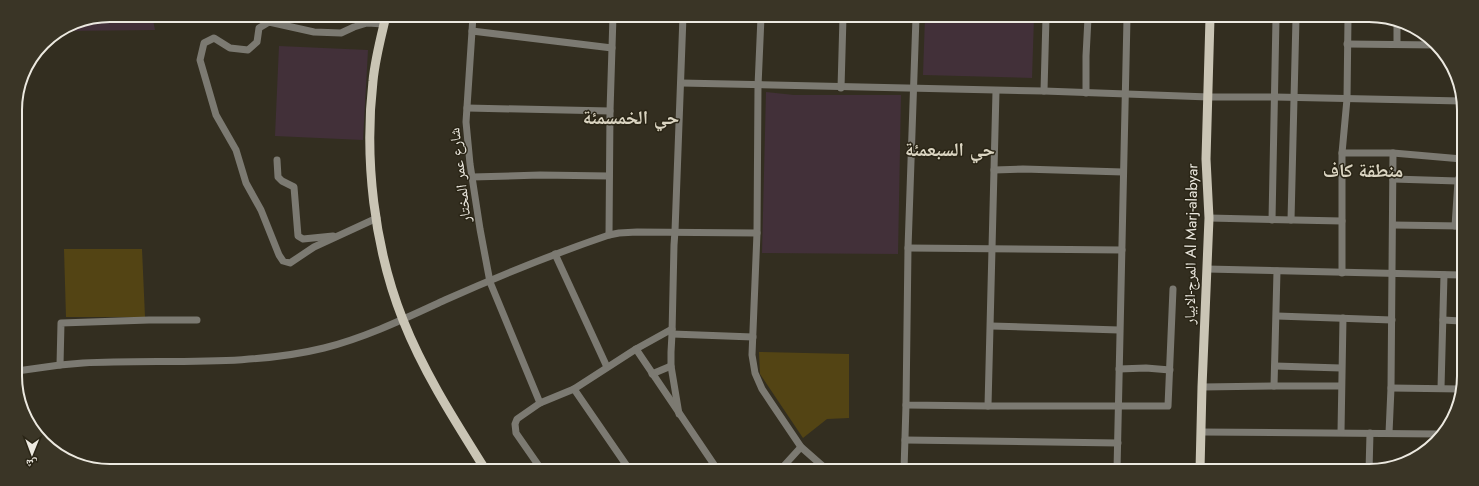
<svg xmlns="http://www.w3.org/2000/svg" width="1479" height="486" font-family="Jost,'Noto Naskh Arabic',sans-serif">
<rect width="100%" height="100%" fill="#332e20"/>
<g fill="#423039">
<path d="M110,15H152L155,30L60,31L74,22Z"/>
<path d="M925,17H1034L1032,78L923,75Z"/>
<path d="M279,46L368,50L363,140L275,136Z"/>
<path d="M766,92L794,95H901L898,254L762,253Z"/>
</g>
<g fill="#534414">
<path d="M64,249H142L145,317H66Z"/>
<path d="M759,352L849,354V418L827,419L803,438L760,374Z"/>
</g>
<g fill="none" stroke-linecap="round" stroke-linejoin="round">
<g stroke="#7c7a72" stroke-width="7">
<path d="M473,16L466,122L470,164L480,229L490,282L540,403"/>
<path d="M761,17L758,86L757,233L752,355L755,373L762,389L772,404L801,447L826,469"/>
<path d="M916,17L908,248L906,405L988,406H1168L1173,289"/>
<path d="M472,31L612,48"/>
<path d="M1347,44L1437,45"/>
<path d="M1397,44V20"/>
<path d="M681,83L1044,91L1209,97H1275L1462,101"/>
<path d="M841,88L843,17"/>
<path d="M1044,91L1046,17"/>
<path d="M1086,93V56L1088,18"/>
<path d="M467,108L610,111"/>
<path d="M1342,153H1393L1462,159"/>
<path d="M277,160L278,177L282,181L294,187L298,236L303,239L333,236"/>
<path d="M994,170L1023,169L1123,172"/>
<path d="M472,177L540,175L609,176"/>
<path d="M1393,179L1458,181"/>
<path d="M377,218L314,247L290,263L283,261L279,255L261,210L246,183L236,150L216,115L200,60L204,43L214,38L230,48L248,50L257,42L259,28L269,22L314,32L341,33L354,27L367,23L384,24"/>
<path d="M1209,218L1342,221"/>
<path d="M1272,220L1276,18"/>
<path d="M1291,220L1296,18"/>
<path d="M1393,225L1462,226"/>
<path d="M1455,226L1458,181L1462,168"/>
<path d="M609,235L610,111L613,16"/>
<path d="M908,248L1122,250"/>
<path d="M555,254L607,367"/>
<path d="M1207,269L1461,275"/>
<path d="M1342,273V153L1347,99L1348,18"/>
<path d="M1277,316L1392,320"/>
<path d="M1443,320L1461,321"/>
<path d="M991,326L1119,330"/>
<path d="M672,334L753,337"/>
<path d="M636,349L717,469"/>
<path d="M60,365L61,323L149,320H197"/>
<path d="M1275,366L1341,368"/>
<path d="M1119,369L1146,368L1170,370"/>
<path d="M17,371L60,365L83,363C162,359 247,367 324,348C367,337 406,318 445,300C499,276 553,254 609,235L619,233L637,232L757,233"/>
<path d="M652,374L671,366"/>
<path d="M1274,386L1277,271"/>
<path d="M1202,387L1274,386H1341"/>
<path d="M1391,388L1461,389"/>
<path d="M1441,388L1444,275"/>
<path d="M574,389L629,469"/>
<path d="M988,406L996,91"/>
<path d="M679,414L671,366V352L672,334L674,245L675,231L683,16"/>
<path d="M1201,432L1438,434"/>
<path d="M1341,432L1343,318"/>
<path d="M1389,433L1391,388L1393,153"/>
<path d="M905,440L1118,443"/>
<path d="M541,469L516,433L515,424L517,419L540,403L574,389L636,349L672,329"/>
<path d="M781,469L801,447"/>
<path d="M904,470L906,405"/>
<path d="M1117,470L1127,18"/>
<path d="M1369,471L1370,433"/>
</g>
<g stroke="#cac5b5" stroke-width="9">
<path d="M386,16C381,37 375,59 373,81C364,159 374,247 403,320C424,373 455,421 485,469"/>
<path d="M1200,470L1202,387L1209,218L1206,159L1210,18"/>
</g>
</g>
<g text-anchor="middle" dominant-baseline="central" stroke-width="3" stroke-linejoin="round" paint-order="stroke">
<g font-size="15" fill="#ece9e0" stroke="#2a2516">
<text transform="translate(460 175) rotate(-97)">شارع عمر المختار</text>
<text transform="translate(1191 244) rotate(-89)">المرج-الابيار Al Marj-alabyar</text>
</g>
<g font-size="19" font-weight="bold" fill="#dbd5c2" stroke="#2a2516">
<text x="631" y="117">حي الخمسمئة</text>
<text x="950" y="149">حي السبعمئة</text>
<text x="1363" y="170">منطقة كاف</text>
</g>
</g>
<path d="M0 0H1479V486H0ZM110 22H1369A88 88 0 0 1 1457 110V376A88 88 0 0 1 1369 464H110A88 88 0 0 1 22 376V110A88 88 0 0 1 110 22Z" fill="#3a3526" fill-rule="evenodd"/>
<path fill="none" stroke="#ece9e0" stroke-width="2" d="M110 22H1369A88 88 0 0 1 1457 110V376A88 88 0 0 1 1369 464H110A88 88 0 0 1 22 376V110A88 88 0 0 1 110 22Z"/>
<g transform="translate(32 454) rotate(181)" stroke="#2a2516" stroke-width="3" paint-order="stroke">
<path d="M0-3L7 15L0 10L-7 15Z" fill="#ece9e0"/>
<text y="-6" font-size="11" font-weight="bold" text-anchor="middle" fill="#ece9e0">ش</text>
</g>
</svg>
